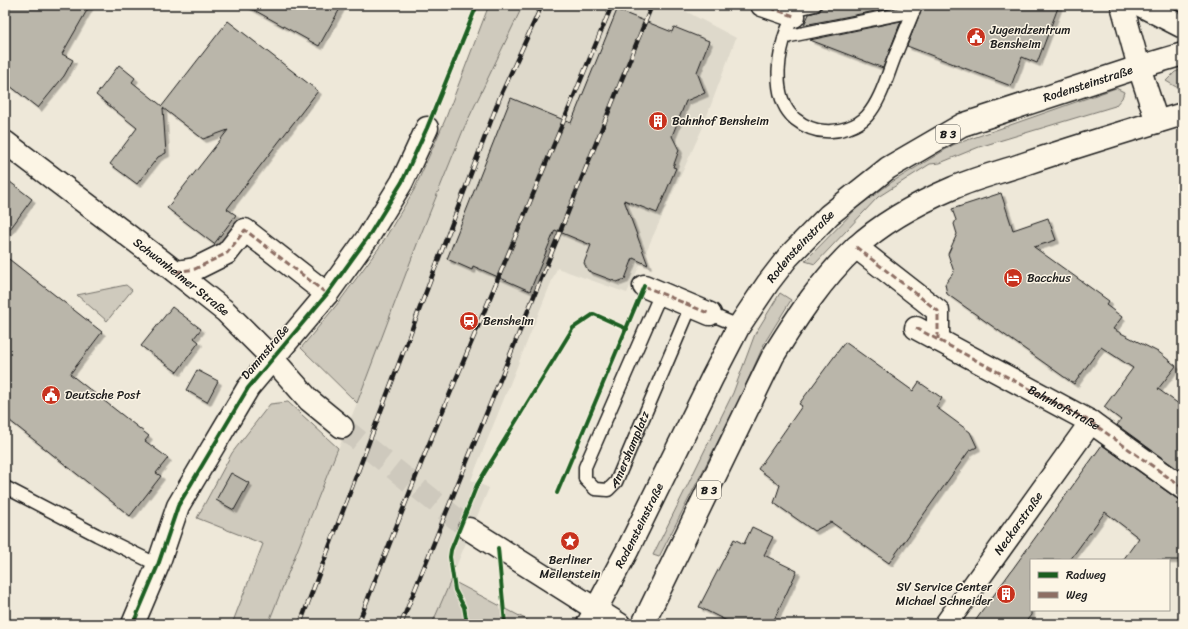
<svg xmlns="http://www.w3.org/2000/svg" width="1188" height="629" font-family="Sriracha,sans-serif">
<defs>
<filter id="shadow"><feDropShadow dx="3.5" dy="3.5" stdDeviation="0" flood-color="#0004"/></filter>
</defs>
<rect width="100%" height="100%" fill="#eee8d9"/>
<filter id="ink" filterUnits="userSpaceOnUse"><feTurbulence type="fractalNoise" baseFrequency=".025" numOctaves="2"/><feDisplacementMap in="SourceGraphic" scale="8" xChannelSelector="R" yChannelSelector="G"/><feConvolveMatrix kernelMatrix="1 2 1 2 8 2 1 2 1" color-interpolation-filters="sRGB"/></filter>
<g filter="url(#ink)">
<path fill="#ded9cb" d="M523,5H674L736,38L702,129L627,293L557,268L471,480L489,488L432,624H268L357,403L419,239L464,128Z"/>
<g fill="#cfcabd" stroke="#76736c">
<path d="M489,5H523L464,128L419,239L357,403L301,348L339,302L381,245L414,190L445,120Z"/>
<path d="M1183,69V91L1166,81L1175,72Z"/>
<path d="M1116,88L1124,92L1122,98L1115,106L979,147L940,163L930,164L878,197L815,264L805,261L859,206L892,182L953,145Z"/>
<path d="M126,285L132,290L107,321L77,295Z"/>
<path d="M780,293L791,300L765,342L739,400L659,557L653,555L733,393L755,334Z"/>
<path d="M288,402L338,448L268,624H232L263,544L197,518L232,453L270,404Z"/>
<path d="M451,580L529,621L530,624H432Z"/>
</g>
<g fill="#bab6aa" stroke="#1c1c1c" filter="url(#shadow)">
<path d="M5,5H90L62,54L73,60L64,76L38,108L5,82Z"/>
<path d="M245,5H342L319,46Z"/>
<path d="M822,5H906L804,25L809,14L820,11Z"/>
<path d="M923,5H1059L1037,63L1022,57L1011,86L907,46Z"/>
<path d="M617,10L672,32L674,27L709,41L697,72L705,93L686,101L672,136L679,150L673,167L676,168L657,213L624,200L648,265L633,258L625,279L617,282L588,271L584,263L591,245L555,230L530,291L473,266L472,270L447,259L511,98L571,123Z"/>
<path d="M228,21L318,91L227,209L236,215L214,244L167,208L228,130L203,139L163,108L166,153L158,157L137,184L110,164L137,128L96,95L119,65L135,78L132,82L162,106Z"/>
<path d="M901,21L883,68L810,40Z"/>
<path d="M5,178L32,199L5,236Z"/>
<path d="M1001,193L1013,230L1048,218L1056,240L1034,247L1109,301L1106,305L1122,317L1113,329L1160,353L1176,366L1158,389L1183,407V473L1117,425L1121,420L1104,407L1133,368L1101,347L1074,384L947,294L945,284L954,272L948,254L957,234L954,224L956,220L952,209Z"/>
<path d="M5,256L102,332L70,374L149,436L145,441L168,458L156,473L161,476L130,516L5,417Z"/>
<path d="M172,307L201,329L194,338L199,342L177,372L141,346Z"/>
<path d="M845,342L913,391L919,382L942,398L936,407L970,432L977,447L969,451L889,563L831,522L814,531L774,503L780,485L758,469L802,406L799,404Z"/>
<path d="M197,370L218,381L207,402L186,390Z"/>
<path d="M1102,445L1176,498L1183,500V560H1123L1139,538L1105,512L1070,560H1031V615L1024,624H973Z"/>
<path d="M231,473L249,483L234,510L216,500Z"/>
<path d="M752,527L773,537L764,555L797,571L772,624H733L699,607L734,539L744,544Z"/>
</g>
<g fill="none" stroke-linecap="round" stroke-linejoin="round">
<path stroke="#cec9bd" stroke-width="22" stroke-dasharray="22 11" stroke-linecap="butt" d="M342,427L469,529"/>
<g stroke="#1c1c1c" stroke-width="15">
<g id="lane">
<path d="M798,5C794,16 787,27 784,39C777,63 773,100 795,119C804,126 814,131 825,131C839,132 857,127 867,116C881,100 887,76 895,56C902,39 909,22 916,5"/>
<path d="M797,9L815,5"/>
<path d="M785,37L914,11"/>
<path id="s1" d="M661,293L585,467V479L595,489L608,490L616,482L691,306"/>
<path d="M710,314L739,326"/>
<path d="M5,487L97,535L158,565"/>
</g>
</g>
<g stroke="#1c1c1c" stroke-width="25">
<g id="street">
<path d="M762,5L794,16"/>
<path d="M1122,5L1139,67L1157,122"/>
<path d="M1140,5L1183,27"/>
<path d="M856,247L938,311V340"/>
<path d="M176,272L195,269L227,253L245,230L327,294"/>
<path d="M644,286L710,314"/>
<path d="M916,328L1091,422L1183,488"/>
<path d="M133,624L158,565L178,506L207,457L248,388L327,294L368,237L402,182L427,128"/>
<path id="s2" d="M946,624L1091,422"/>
</g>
</g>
<g stroke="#1c1c1c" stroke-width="25">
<g id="secondary">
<path id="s3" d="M5,142L163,262L225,311L272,358L309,400L342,427"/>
<path d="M469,529L619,624"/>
</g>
</g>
<g stroke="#1c1c1c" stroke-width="25">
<g id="primary">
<path id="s4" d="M588,624L628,549L712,378L739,326L768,283L788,257L829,215L888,168L962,125L1139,67L1183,54"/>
<path d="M643,624L773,356C797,317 822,279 855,248C883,222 918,203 953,188C975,178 1001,172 1024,164C1077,146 1130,130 1183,114"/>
</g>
</g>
<use href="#lane" stroke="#fcf5e5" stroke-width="12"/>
<use href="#street" stroke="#fcf5e5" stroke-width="22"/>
<use href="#secondary" stroke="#fcf5e5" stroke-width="22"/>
<use href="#primary" stroke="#fcf5e5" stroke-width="22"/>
<g stroke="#1c1c1c" stroke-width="4.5">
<g id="rail">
<path d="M300,624L500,97L542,5"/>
<path d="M358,624L424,456L612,5"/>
<path d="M401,624L652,5"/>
</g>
</g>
<use href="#rail" stroke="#fcf5e5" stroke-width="3" stroke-dasharray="9" stroke-linecap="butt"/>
<g stroke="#8d6e63" stroke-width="3" stroke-dasharray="6 3" stroke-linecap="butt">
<path d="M762,5L794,16"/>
<path d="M856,247L938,311V340"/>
<path d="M176,272L195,269L227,253L245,230L327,294"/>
<path d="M644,286L710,314"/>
<path id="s5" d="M916,328L1091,422L1183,488"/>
</g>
<g stroke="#fcf5e5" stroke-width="6">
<g id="cycleway">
<path d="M557,493L644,286"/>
<path d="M498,548L505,624"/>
<path d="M133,624L158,565L178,506L248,388L327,294L368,237L402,182L427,128L477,5"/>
<path d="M467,624L464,607L455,590L450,557L451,550L477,485L573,328L594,314L627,329"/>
</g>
</g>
<use href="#cycleway" stroke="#1b5e20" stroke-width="4"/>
</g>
</g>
<defs>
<g id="civic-disc" transform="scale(1)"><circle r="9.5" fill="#c8321e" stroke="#fcf5e5"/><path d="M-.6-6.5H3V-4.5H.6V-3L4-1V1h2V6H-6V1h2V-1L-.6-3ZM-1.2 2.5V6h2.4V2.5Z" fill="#fff"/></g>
<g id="building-disc" transform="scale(1)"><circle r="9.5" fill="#c8321e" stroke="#fcf5e5"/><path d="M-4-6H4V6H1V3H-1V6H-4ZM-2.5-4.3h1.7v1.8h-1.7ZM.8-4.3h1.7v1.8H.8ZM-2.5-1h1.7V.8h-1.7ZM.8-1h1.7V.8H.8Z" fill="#fff"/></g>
<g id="hotel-disc" transform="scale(1)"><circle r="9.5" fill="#c8321e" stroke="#fcf5e5"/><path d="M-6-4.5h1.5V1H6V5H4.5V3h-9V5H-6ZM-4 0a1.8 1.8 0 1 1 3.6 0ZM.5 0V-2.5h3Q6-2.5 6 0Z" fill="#fff"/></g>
<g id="station-disc" transform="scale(1)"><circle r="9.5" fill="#c8321e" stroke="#fcf5e5"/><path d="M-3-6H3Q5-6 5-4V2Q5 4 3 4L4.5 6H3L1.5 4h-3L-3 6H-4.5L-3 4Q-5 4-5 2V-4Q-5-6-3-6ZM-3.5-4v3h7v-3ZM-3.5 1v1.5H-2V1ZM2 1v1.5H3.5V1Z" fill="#fff"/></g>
<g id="sight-disc" transform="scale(1)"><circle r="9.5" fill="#c8321e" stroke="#fcf5e5"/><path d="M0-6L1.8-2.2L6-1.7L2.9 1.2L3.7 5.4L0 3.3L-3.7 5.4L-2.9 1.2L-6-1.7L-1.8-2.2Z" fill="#fff"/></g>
</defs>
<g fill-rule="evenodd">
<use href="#civic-disc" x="976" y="37"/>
<use href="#building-disc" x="658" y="121"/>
<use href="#hotel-disc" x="1013" y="278"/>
<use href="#station-disc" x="469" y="321"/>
<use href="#civic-disc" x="51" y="395"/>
<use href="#sight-disc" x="570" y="541"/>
<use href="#building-disc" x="1006" y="594"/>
</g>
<g text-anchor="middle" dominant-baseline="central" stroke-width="3" stroke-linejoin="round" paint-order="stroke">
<g fill="#fcf5e5" stroke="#5f5d58" stroke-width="1">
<rect x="936" y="125" width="24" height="18" rx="3"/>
<rect x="697" y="481" width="24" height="18" rx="3"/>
</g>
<g font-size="11" font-weight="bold" fill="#1c1c1c">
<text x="948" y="134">B 3</text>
<text x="709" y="490">B 3</text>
</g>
<g font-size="12" fill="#1c1c1c" stroke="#fcf5e5" text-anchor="start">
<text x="990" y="30">Jugendzentrum<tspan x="990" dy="14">Bensheim</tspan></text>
<text x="672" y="121">Bahnhof Bensheim</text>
<text x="1027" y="278">Bacchus</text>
<text x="483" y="321">Bensheim</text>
<text x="65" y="395">Deutsche Post</text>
<text x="570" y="560" text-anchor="middle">Berliner<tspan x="570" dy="14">Meilenstein</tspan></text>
<text x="992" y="587" text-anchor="end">SV Service Center<tspan x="992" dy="14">Michael Schneider</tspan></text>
</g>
<g font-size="12" fill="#1c1c1c" stroke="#fcf5e5">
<text stroke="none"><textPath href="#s4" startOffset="771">Rodensteinstraße</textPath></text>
<text stroke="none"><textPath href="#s4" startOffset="435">Rodensteinstraße</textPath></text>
<text stroke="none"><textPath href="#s3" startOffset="222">Schwanheimer Straße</textPath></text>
<text transform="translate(265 352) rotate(-50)">Dammstraße</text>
<text stroke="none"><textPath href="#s5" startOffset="168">Bahnhofstraße</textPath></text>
<text stroke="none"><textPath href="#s1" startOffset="276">Amershamplatz</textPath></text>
<text stroke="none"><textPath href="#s2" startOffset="124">Neckarstraße</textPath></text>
<text stroke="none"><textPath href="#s4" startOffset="111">Rodensteinstraße</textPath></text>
</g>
</g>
<rect width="1188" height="629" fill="none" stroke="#fcf5e5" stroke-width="20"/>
<rect x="10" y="10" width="1168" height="609" fill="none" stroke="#1c1c1c" stroke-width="1.5" filter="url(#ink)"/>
<rect x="1030" y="559" width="140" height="52" fill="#fcf5e5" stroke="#a29e95"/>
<rect x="1038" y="572" width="20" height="6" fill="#1b5e20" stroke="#a29e95"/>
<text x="1066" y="579" font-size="12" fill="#1c1c1c">Radweg</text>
<rect x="1038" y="592" width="20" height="6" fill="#8d6e63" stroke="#a29e95"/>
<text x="1066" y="599" font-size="12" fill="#1c1c1c">Weg</text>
</svg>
